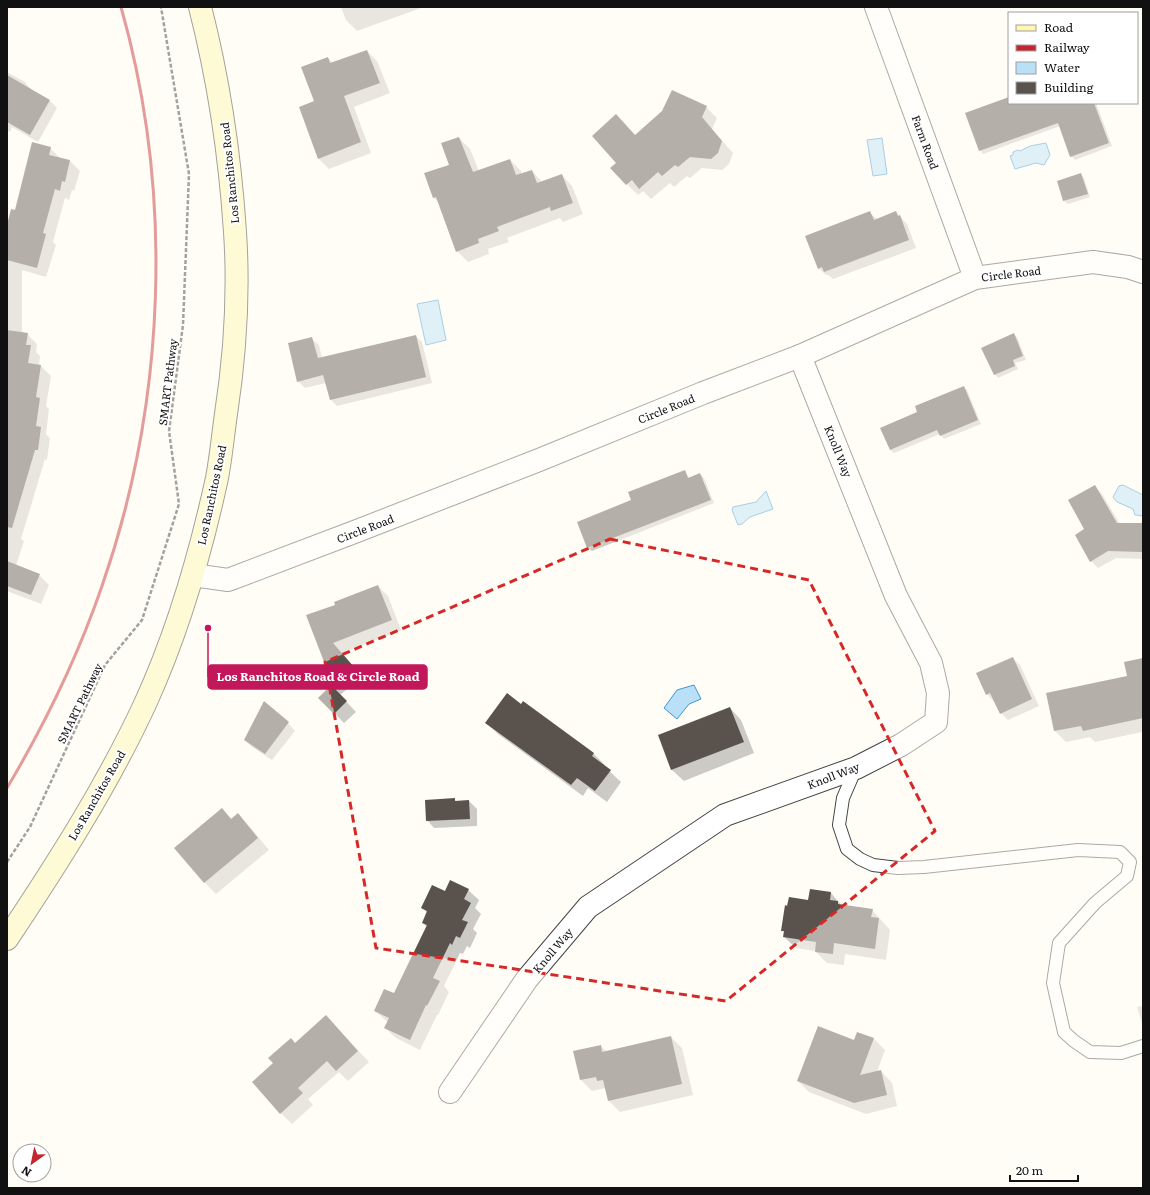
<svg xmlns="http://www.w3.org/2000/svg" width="1150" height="1195" font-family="Literata,serif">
<rect width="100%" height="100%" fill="#fffdf5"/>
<g fill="#b9e0f7" stroke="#3f96cf">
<path d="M882,138L887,174L873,176L867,140Z"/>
<path d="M1046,143L1050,155L1044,165L1036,163L1015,169L1010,156L1013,155V152L1018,150L1020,151L1030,146Z"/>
<path d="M438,300L446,340L426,345L417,304Z"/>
<path d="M1123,485L1143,495V516L1135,515L1133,509L1117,502L1113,497L1119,486Z"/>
<path d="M766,491L773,509L750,517L742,524L738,525L732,510L733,507L756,502Z"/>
<path d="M694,685L701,699L689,704L677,719L664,708L677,690Z"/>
</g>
<g fill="#0003">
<path d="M341,7H421V8L357,31L346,20Z"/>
<path d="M367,51L377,61L390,93L354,107L371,153L329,169L318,158L328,58L333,63Z"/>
<path d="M7,72L25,82L32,91L49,100L57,108L38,142L12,127L10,132L7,130Z"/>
<path d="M1009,98V103H1096L1112,146L1075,160L1071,156L1060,126L983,154L980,150Z"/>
<path d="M706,107L717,118L712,129L733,153L729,164L722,170L702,168L690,178L687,176L674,187L670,183L651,199L643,191L638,195L627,184L617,163L635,136Z"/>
<path d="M459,138L470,149L479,171L510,160L521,171L522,174L532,171L542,182L562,175L572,186L583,214L563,222L560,218L507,238L509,242L488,249L489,254L468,262L457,251L440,204L434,198L425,174L450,165Z"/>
<path d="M50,148L60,158L70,161L80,171L74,191L72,190L69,200L65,198L53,242L56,245L46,277L22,270V333L27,334L37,344L36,352L40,356L39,366H41L51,376L46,406L49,409L46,434L50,438L47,460L45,459L21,539L24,541L16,566L39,575L49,585L41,604L7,591V230L16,211Z"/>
<path d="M1081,174L1084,178L1090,197L1068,204L1064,201L1058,182Z"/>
<path d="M896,212L907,224L916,248L833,279L828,275H826L818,268L870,213L877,219Z"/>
<path d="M1013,334L1017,337L1026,360L1015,363L1018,369L998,378L995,374Z"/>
<path d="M416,336L422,342L432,383L337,406L330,399L326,383L305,388L298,381L312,339L319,345L322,358Z"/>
<path d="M963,387L967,390L981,424L944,439L940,434L894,453L890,450L918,413Z"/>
<path d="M685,471L689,478L700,474L704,478L714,503L592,551L588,548L632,501Z"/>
<path d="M1095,486L1102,494L1120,524H1143V559L1116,558L1098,568L1091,561L1086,530Z"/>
<path d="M378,586L388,596L401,630L342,653L362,677L340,695L356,712L344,723L320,698L332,685L321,673L327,667L336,606Z"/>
<path d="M1012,658L1020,665L1039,706L1008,720L1001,713L994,702L987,694Z"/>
<path d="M1143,659V733L1142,732L1095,742L1090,737L1066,742L1055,731L1047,694L1128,677Z"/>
<path d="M523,702L594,754L605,765L604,766L621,782L607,802L588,788L583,796L498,734L487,723L521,705Z"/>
<path d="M730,708L741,720L754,753L684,781L672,770L659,736Z"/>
<path d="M288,723L295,731L272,760L252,747L245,740Z"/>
<path d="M454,799L457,802L469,801L477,809V826L434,828L427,820Z"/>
<path d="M222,810L232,819L237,815L249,826L269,850L216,894L204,882Z"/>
<path d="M468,890L479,900L475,908L481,914L473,929L477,933L470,948L467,946L463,954L460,953L444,986L449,992L438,1015H437L420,1050L396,1038L385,1028L388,1022L375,1011L394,994L427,927L423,923L428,913L422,908L445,892Z"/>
<path d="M810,890L831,893L842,906L872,910L890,930L886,960L845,954L844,965L827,963L815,951L796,948L784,937L785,933L782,930L788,907L809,901Z"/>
<path d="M1143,1006V1026L1137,1007Z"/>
<path d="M337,1028L369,1062L348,1081L339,1072L308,1099L313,1105L292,1124L281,1113L295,1044Z"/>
<path d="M857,1033L874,1039L885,1050L877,1072L881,1071L892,1083L897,1106L866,1114L809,1092L798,1081L854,1041Z"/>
<path d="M671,1037L682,1048L693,1095L620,1112L609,1101L606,1088L592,1091L581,1080L574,1052L601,1046L607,1052Z"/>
</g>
<g fill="#5a524d">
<path d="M367,50L380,83L344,96L361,142L318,159L299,107L314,101L301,67L328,57L330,63Z"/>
<path d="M7,75L50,100L30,135L7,122Z"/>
<path d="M672,90L707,106L702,117L722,141L718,153L711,159L690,157L678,167L675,165L662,176L658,172L639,189L632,180L626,185L610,168L616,163L592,136L616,114L635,135L662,111Z"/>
<path d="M1009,97V103H1094L1109,143L1070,157L1058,123L979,151L965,113Z"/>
<path d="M459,137L473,172L510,159L516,175L532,170L537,183L562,174L573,203L551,211L550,207L497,227L499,231L478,239L479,243L456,252L436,197L433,198L424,173L449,165L441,143Z"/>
<path d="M32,142L51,147L49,155L70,160L65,182L62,181L60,191L55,189L43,233L46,234L37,268L7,260V225L11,209L15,210Z"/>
<path d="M1081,173L1088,194L1063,201L1057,181Z"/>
<path d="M870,211L874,220L896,211L898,216L900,215L909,240L824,272L822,267L818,269L805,236Z"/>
<path d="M7,330L28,333L26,345H31L28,363L41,365L36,397L40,398L36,426L41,427L38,450H35L12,528L7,527Z"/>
<path d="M1014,333L1023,356L1013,360L1015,366L994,375L981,348Z"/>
<path d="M416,335L426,377L330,400L323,375L297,382L288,343L312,337L318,358Z"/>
<path d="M964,386L978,420L940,436L937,430L890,450L880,428L917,412L915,406Z"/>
<path d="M685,470L688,478L700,473L711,500L587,548L577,522L631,500L628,492Z"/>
<path d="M1095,485L1117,523H1143V552L1108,551L1090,562L1075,535L1084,529L1068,500Z"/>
<path d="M7,561L40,574L31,595L7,586Z"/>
<path d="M378,585L392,620L333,643L354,667L331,685L347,701L334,714L318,698L331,685L319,673L326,667L306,615L335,605L334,602Z"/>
<path d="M1013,657L1032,699L1000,714L990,693L986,695L976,673Z"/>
<path d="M1143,658V718L1083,731L1081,726L1054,731L1046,693L1127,676L1124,662Z"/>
<path d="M507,693L521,704L523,701L594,753L592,756L611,770L595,791L577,778L571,785L485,723Z"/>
<path d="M264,701L289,722L265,754L244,740Z"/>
<path d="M730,707L744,742L671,770L658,735Z"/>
<path d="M455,798V801L469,800L470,819L426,821L425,800Z"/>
<path d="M222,808L231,819L238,813L258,838L204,883L174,848Z"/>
<path d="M450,880L469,889L464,899L471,903L462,920L468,922L460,938L456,936L452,945L450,943L433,978L440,981L427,1006L426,1005L410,1040L384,1028L389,1018L374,1011L384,989L394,993L427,925L422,923L427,911L421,908L432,885L445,891Z"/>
<path d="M810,889L831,892L830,900L838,901V904L873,909L871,917L879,918L875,949L834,943L833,954L815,952L816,942L783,937L784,931H781L785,905L787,906L789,897L808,900Z"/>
<path d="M326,1015L358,1051L336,1071L327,1061L298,1088L303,1093L280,1114L252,1082L273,1063L268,1058L291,1038L295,1043Z"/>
<path d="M818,1026L854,1040L857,1032L874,1038L860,1075L881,1070L887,1095L854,1103L797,1081Z"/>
<path d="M671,1036L682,1084L608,1101L603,1080L597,1081L596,1077L580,1080L573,1051L601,1045L602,1052Z"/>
</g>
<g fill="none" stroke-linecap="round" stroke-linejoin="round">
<g stroke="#444" stroke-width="14">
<path id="lane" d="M856,768L843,798L839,825L847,849L860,859L873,865L898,868L924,867L1078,850L1120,852L1130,862L1127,876L1095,903L1059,943L1053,983L1064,1032L1074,1041L1090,1052L1121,1053L1143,1046"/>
</g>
<g stroke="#444" stroke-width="24">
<g id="street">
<path d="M876,7L975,278"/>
<path d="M193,575L228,580L357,531L539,460L703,393L800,356L975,278L1093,262L1128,267L1143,272"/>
<path d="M450,1092L527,979L588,907L725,815L856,768L901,745L936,722L938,693L931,663L896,596L800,356"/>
</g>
</g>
<g stroke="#333" stroke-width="24">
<path id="secondary" d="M7,939C57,864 107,786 145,704C178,632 200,556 217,478C221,457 223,435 226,414C235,355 239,291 235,232C230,156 219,81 200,7"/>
</g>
<path stroke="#333" stroke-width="2.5" stroke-dasharray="4 2" stroke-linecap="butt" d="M7,862L30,827L105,665L142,620L179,504L169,431L183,325L189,174L161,7"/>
<use href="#lane" stroke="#fff" stroke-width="12"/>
<use href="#street" stroke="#fff" stroke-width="22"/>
<use href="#secondary" stroke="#fff6b0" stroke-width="22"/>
<path stroke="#c4262e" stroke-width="3" d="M7,788C45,724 78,656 102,586C166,402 174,194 121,7"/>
</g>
<path d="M0 0H1150V1195H0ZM610,539L809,580L935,831L726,1001L376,948L325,662Z" fill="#fffdf5" fill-opacity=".55" fill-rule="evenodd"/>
<path fill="none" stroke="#d62828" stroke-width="3" stroke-dasharray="8 5" stroke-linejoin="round" d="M610,539L809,580L935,831L726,1001L376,948L325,662Z"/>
<g text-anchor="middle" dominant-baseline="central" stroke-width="4" stroke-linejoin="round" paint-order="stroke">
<g font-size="11" fill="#111" stroke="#fff">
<text transform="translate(926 142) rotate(70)">Farm Road</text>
<text transform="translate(229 173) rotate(-96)">Los Ranchitos Road</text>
<text transform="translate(1011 273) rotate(-7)">Circle Road</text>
<text transform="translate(167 382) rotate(-83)">SMART Pathway</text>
<text transform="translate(666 408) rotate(-22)">Circle Road</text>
<text transform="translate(839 451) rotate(68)">Knoll Way</text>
<text transform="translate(211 495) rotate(-78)">Los Ranchitos Road</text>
<text transform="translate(365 528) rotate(-21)">Circle Road</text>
<text transform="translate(79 703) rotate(-64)">SMART Pathway</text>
<text transform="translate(833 775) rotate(-21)">Knoll Way</text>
<text transform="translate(96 795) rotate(-60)">Los Ranchitos Road</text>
<text transform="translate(552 950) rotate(-50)">Knoll Way</text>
</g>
</g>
<path fill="none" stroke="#c2185b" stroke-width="1.5" d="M208 628L208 677"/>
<circle fill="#c2185b" stroke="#fff" stroke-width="1.5" cx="208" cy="628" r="4"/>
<rect fill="#c2185b" stroke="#c2185b" stroke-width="1.5" x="208" y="665" width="219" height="24" rx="4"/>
<g font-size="12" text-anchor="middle" font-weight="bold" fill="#fff">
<text x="318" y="681">Los Ranchitos Road &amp; Circle Road</text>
</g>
<rect width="1150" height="1195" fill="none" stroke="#111111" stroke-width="16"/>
<rect x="1008" y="12" width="130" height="92" fill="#ffffff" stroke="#a0a0a0"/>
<rect x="1016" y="25" width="20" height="6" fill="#fff6b0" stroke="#a0a0a0"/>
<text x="1044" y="32" font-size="12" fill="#111111">Road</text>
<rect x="1016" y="45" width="20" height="6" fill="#c4262e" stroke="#a0a0a0"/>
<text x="1044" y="52" font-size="12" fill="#111111">Railway</text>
<rect x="1016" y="62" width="20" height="12" fill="#b9e0f7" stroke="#a0a0a0"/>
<text x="1044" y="72" font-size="12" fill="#111111">Water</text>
<rect x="1016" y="82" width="20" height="12" fill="#5a524d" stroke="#a0a0a0"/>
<text x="1044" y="92" font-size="12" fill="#111111">Building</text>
<g transform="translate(32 1163) rotate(213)"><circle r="19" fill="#ffffff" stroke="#a0a0a0"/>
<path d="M0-3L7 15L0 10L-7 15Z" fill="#c4262e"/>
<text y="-6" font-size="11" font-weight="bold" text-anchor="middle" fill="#111111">N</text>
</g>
<path d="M1010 1175v6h68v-6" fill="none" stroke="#111111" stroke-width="2"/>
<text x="1016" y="1175" font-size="12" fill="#111111" stroke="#ffffff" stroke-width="3" paint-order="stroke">20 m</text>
</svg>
